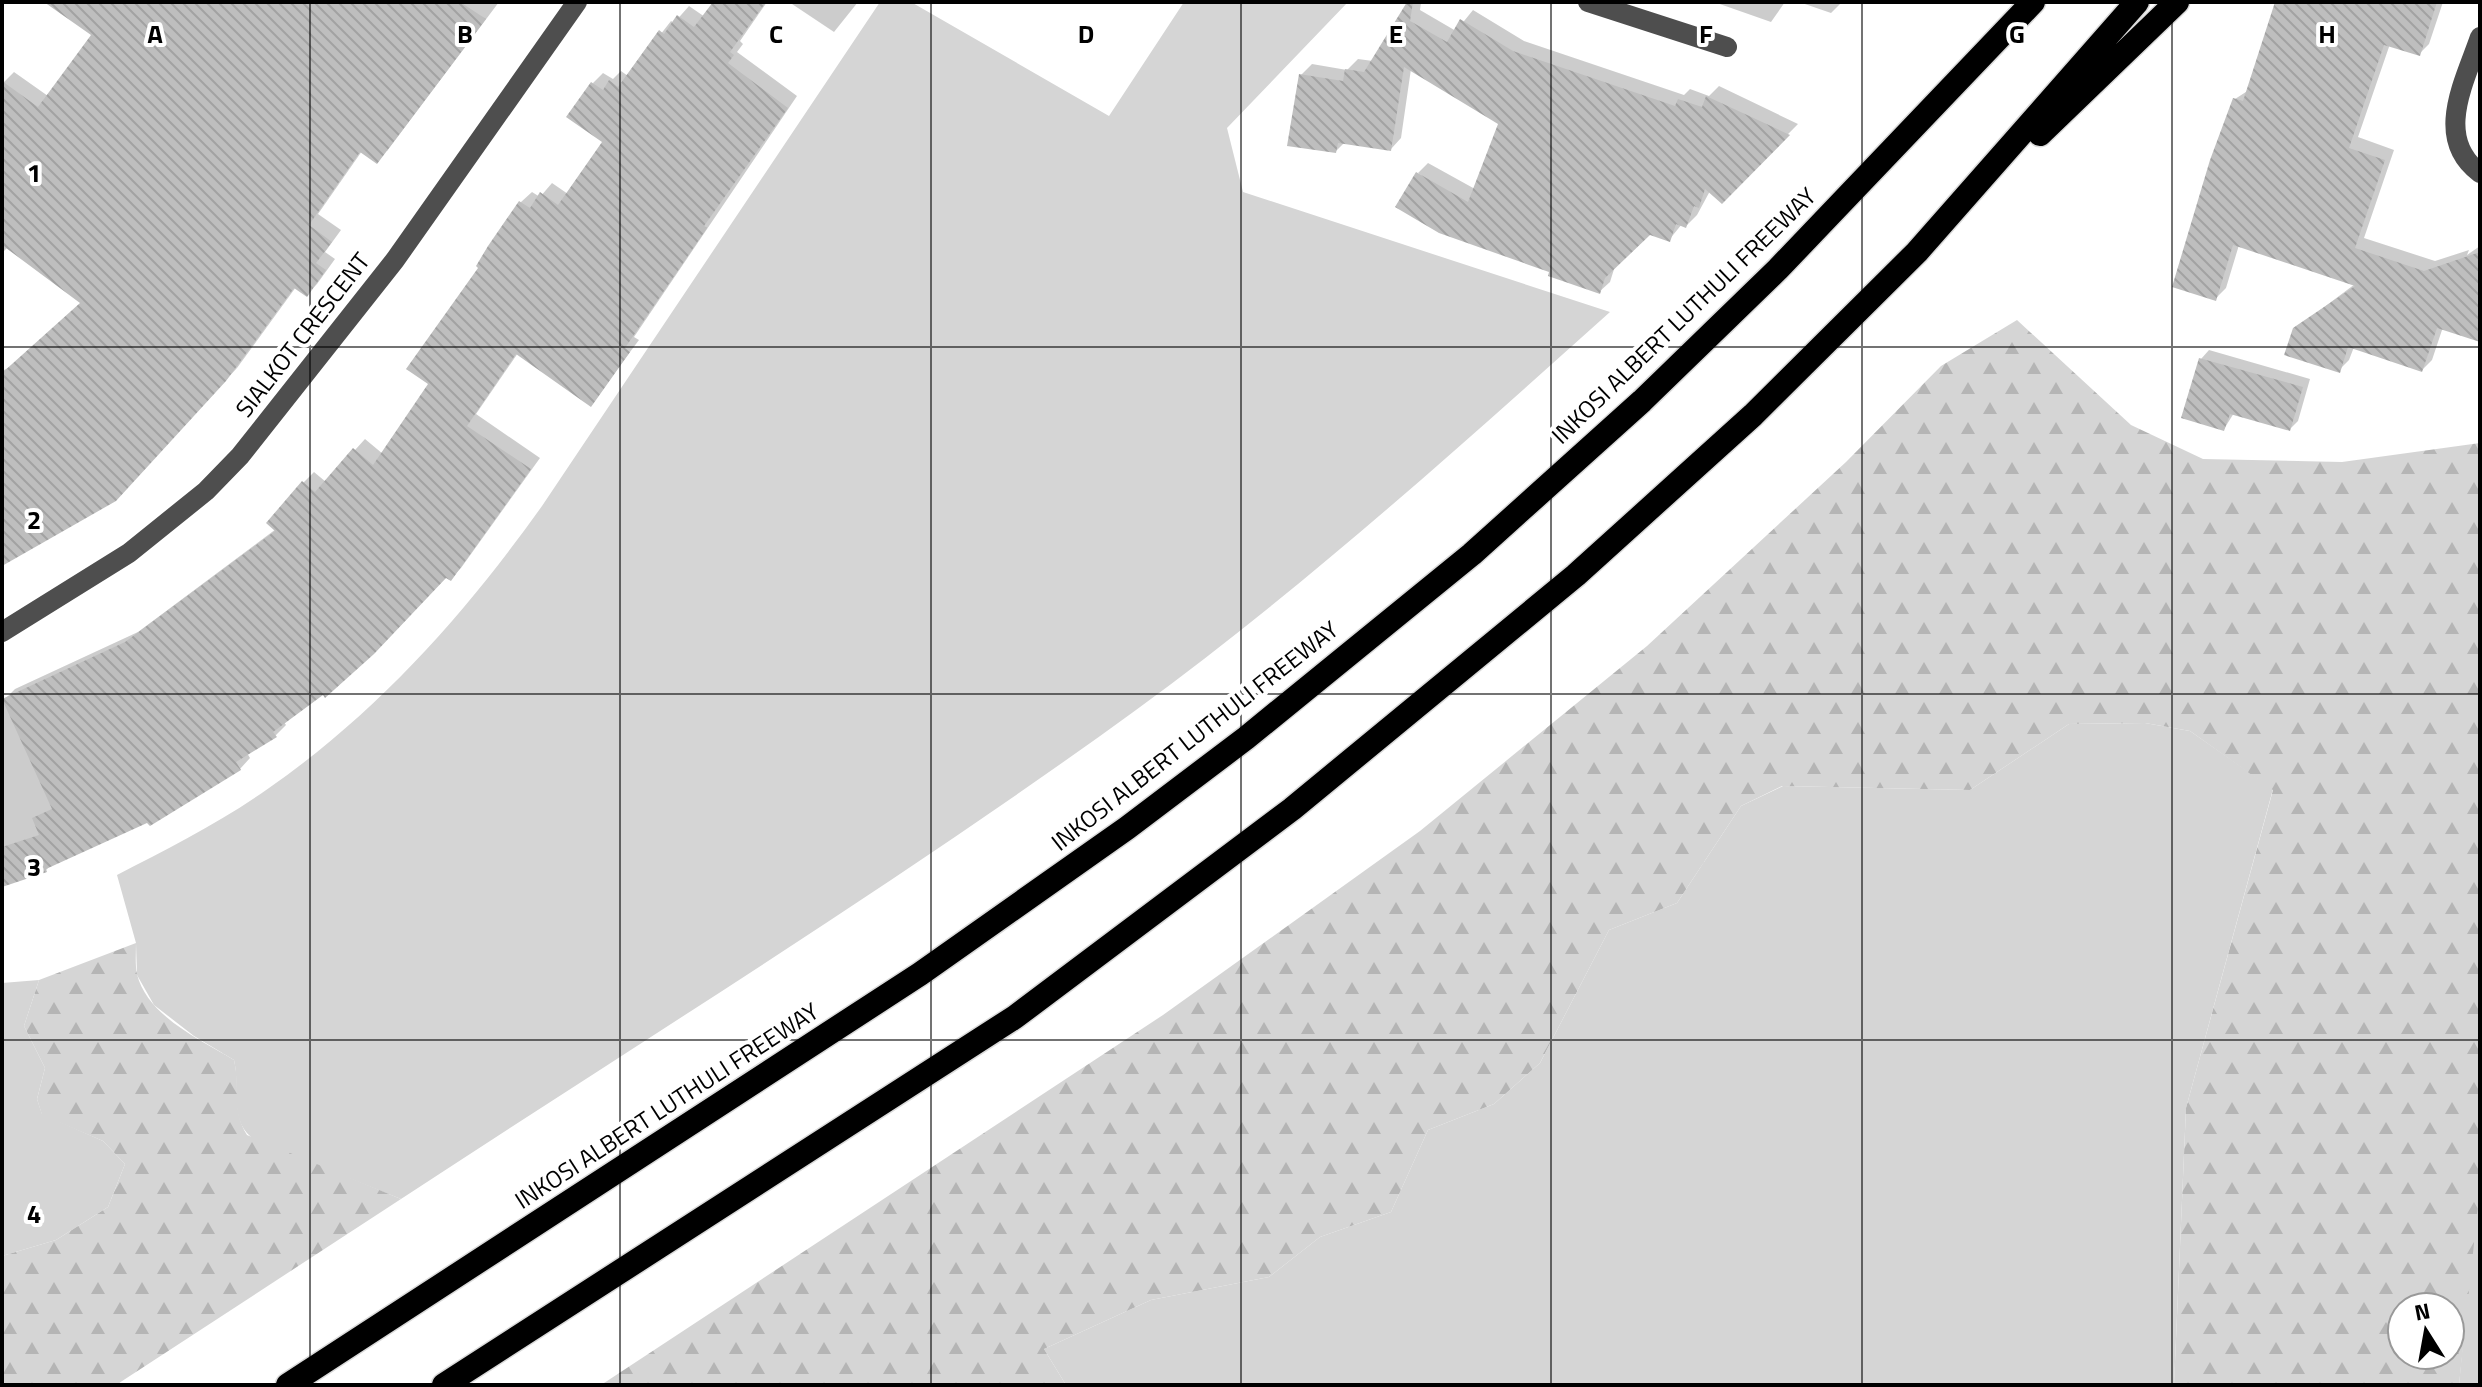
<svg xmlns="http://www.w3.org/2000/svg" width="2482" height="1387" viewBox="0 0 2482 1387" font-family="'Titillium Web',sans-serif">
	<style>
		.grass { fill: #d5d5d5 }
		.forest { fill: url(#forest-firs); fill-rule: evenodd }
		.shadow { fill: #0003 }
		.building { fill: url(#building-back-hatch) }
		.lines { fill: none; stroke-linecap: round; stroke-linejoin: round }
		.highway-casing { stroke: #dbdbdb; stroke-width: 27 }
		.minor { stroke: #4e4e4e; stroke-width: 20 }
		.highway { stroke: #000; stroke-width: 24 }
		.grid { fill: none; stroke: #000; stroke-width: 2; stroke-opacity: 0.55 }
		.labels { text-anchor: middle; stroke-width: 8; stroke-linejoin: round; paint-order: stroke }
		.street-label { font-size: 24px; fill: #000; stroke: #fff }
		.grid-label { font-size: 26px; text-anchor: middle; font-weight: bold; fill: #000; stroke: #fff; stroke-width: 8; stroke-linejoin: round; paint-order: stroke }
	</style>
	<defs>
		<pattern id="forest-firs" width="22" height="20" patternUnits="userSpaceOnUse" patternTransform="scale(2)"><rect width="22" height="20" fill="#d5d5d5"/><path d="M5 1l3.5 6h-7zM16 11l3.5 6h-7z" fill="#b5b5b5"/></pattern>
		<pattern id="building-back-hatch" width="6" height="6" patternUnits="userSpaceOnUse" patternTransform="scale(2)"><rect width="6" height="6" fill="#bebebe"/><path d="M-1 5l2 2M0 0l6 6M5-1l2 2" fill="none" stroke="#a2a2a2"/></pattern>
	</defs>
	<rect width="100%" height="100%" fill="#fff"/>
	<path class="grass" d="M 880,2 L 911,2 L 1109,116 L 1184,2 L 1348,2 L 1227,128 L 1243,192 L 1610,312 C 1456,450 1303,588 1136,710 C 898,883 646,1038 401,1199 L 256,1141 C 227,1121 241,1090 234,1060 L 194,1036 L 154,1005 L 137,975 L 136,943 L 117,875 C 169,848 221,822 269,788 C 378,712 465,614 542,506 Z
		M 2145,723 L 2190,731 L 2273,789 L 2186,1108 L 2174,1385 L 1066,1385 L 1044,1349 L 1151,1300 L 1269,1277 L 1320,1237 L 1391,1212 L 1428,1130 L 1494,1104 L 1540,1063 L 1609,930 L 1677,903 L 1741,806 L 1783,786 L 1970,790 L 2069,724 Z
		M 39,980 L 24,1026 L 45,1068 L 37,1099 L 42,1114 L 103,1141 L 125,1164 L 108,1207 L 56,1240 L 2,1256 L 2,983 Z
		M 2480,1187 L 2480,1385 L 2459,1385 L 2477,1194 Z"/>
	<path class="forest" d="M 2017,320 L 2131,425 L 2203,459 L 2342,462 L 2480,443 L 2480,1187 L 2459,1385 L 2174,1385 L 2186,1108 L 2273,790 L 2190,731 L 2145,723 L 2069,724 L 1970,790 L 1782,786 L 1741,806 L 1677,903 L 1609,930 L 1540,1063 L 1494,1104 L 1428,1130 L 1391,1212 L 1320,1237 L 1269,1277 L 1151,1300 L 1044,1349 L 1066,1385 L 601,1385 L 1163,1015 L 1420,831 L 1647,646 L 1846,462 L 1941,366 ZM 2402,1307 L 2450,1307 L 2450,1355 L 2402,1355 Z
		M 136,943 C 136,953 135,965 137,974 C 147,1016 201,1040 234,1060 C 241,1090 231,1109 247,1135 L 401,1199 L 116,1385 L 2,1385 L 2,1256 L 56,1240 L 108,1207 L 125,1164 L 103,1141 L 42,1115 L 37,1099 L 45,1068 L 24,1026 L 39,980 Z"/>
	<path class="shadow" d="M 71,2 L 499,2 L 387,151 L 362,151 L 318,214 L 341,230 L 325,252 L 335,259 L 317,284 L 306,295 L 296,287 L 237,368 L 126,488 L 2,565 L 2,371 L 39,353 L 83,302 L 8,247 L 2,253 L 2,84 L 14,72 L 48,96 L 93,34 Z
		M 715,2 L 767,2 L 740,41 L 743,44 L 737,52 L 797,96 L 634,337 L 639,340 L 591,404 L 518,353 L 476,414 L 540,458 L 461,568 L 451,578 L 446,575 L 323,693 L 284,722 L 286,725 L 275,736 L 247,753 L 250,758 L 240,769 L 148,820 L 52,864 L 46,870 L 2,865 L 4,700 L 15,689 L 138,632 L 276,529 L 269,522 L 304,482 L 314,472 L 326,482 L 365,439 L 383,454 L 431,384 L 490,247 L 521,202 L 532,192 L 540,197 L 552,183 L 568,194 L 605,142 L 593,83 L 603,73 L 613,79 L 621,71 L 628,76 L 671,21 L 674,23 L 689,6 L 705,17 Z
		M 789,2 L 858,2 L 834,32 Z
		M 1409,2 L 1421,2 L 1420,10 L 1456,31 L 1473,10 L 1524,41 L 1684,95 L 1690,89 L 1709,96 L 1719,86 L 1798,124 L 1722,201 L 1710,191 L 1697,215 L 1686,226 L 1682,224 L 1669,240 L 1650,233 L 1615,266 L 1610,282 L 1599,292 L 1552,271 L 1418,173 L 1428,163 L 1475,189 L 1501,123 L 1411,69 L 1401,138 L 1391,149 L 1345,142 L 1336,151 L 1301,75 L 1312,64 L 1347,70 L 1358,59 L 1373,61 Z
		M 1714,2 L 1785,2 L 1771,22 Z
		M 1799,2 L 1842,2 L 1831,13 Z
		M 2273,2 L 2443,2 L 2429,44 L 2419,54 L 2390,44 L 2358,137 L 2394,150 L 2364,238 L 2435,261 L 2469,250 L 2467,255 L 2480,246 L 2480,324 L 2464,264 L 2432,360 L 2422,370 L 2354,347 L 2349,360 L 2339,370 L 2295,329 L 2355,284 L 2239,245 L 2226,288 L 2215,299 L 2235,99 L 2249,90 L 2276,7 Z
		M 2209,350 L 2310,379 L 2298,421 L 2290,429 L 2234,413 L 2224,429 L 2201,359 Z"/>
	<path class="building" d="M 44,2 L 460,2 L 486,19 L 377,164 L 360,152 L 309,225 L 332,242 L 316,263 L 326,270 L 307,297 L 294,288 L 226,381 L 116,501 L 2,566 L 2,373 L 80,303 L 2,245 L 2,81 L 38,107 L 91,35 Z
		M 713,2 L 766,2 L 730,52 L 734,55 L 728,63 L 788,108 L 704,226 L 707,228 L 625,348 L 630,352 L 591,407 L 516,354 L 467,426 L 531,469 L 451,581 L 446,578 L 374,654 L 325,698 L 323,695 L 273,732 L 277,737 L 236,762 L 241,770 L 150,826 L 147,823 L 46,869 L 47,872 L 2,887 L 2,847 L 39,835 L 32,818 L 52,809 L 2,699 L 125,642 L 275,531 L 266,523 L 302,481 L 315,492 L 353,448 L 373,465 L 428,384 L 406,369 L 478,268 L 476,266 L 488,246 L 519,201 L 530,208 L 540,192 L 558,205 L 602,142 L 566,117 L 591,82 L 603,90 L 609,80 L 618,87 L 659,30 L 664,34 L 677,15 L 694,27 Z
		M 1407,2 L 1413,2 L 1410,21 L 1447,42 L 1460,19 L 1513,51 L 1675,106 L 1678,99 L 1702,107 L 1706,96 L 1790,135 L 1722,204 L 1705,189 L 1699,208 L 1694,206 L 1686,228 L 1676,224 L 1670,242 L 1650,235 L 1605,278 L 1600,294 L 1548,276 L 1549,272 L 1439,233 L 1395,207 L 1416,172 L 1468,202 L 1498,124 L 1404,67 L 1391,151 L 1338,143 L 1336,153 L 1287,146 L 1299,74 L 1343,81 L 1345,69 L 1364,72 Z
		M 2275,2 L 2437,2 L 2420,56 L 2384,45 L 2349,148 L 2385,160 L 2355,248 L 2424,271 L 2480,252 L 2480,342 L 2437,328 L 2422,372 L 2348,347 L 2340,373 L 2284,355 L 2293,328 L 2355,286 L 2233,245 L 2216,301 L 2172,287 L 2210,160 L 2233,98 L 2243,101 Z
		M 2199,358 L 2303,387 L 2290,431 L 2230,414 L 2224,431 L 2181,418 Z"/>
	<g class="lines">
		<defs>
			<path id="highway" d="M 2040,134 L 2177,2
				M 288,1385 L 920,974 L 1127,828 L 1246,738 L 1472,554 L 1642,401 L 1778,269 L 2033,2
				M 444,1385 L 1015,1017 L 1292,809 L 1576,575 L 1753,415 L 1917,252 L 2137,2"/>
		</defs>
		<use href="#highway" class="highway-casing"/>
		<path class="minor" d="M 1588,2 L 1727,47
			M 2480,37 C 2465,81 2433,138 2480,173
			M 2,632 L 129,553 L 206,491 L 240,456 L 395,260 L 577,2"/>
		<use href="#highway" class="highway"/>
	</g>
	<path class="grid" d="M 310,2 L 310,1385M 620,2 L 620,1385M 931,2 L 931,1385M 1241,2 L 1241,1385M 1551,2 L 1551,1385M 1862,2 L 1862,1385M 2172,2 L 2172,1385M 2,347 L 2480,347M 2,694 L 2480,694M 2,1040 L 2480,1040"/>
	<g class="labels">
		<g class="street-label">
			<text transform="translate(1684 316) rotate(-44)" y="8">INKOSI ALBERT LUTHULI FREEWAY</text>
			<text transform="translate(303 335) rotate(-52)" y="8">SIALKOT CRESCENT</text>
			<text transform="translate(1195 736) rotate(-38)" y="8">INKOSI ALBERT LUTHULI FREEWAY</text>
			<text transform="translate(667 1106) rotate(-33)" y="8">INKOSI ALBERT LUTHULI FREEWAY</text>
		</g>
	</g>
	<g class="grid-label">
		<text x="155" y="43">A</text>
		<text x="465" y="43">B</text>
		<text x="776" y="43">C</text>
		<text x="1086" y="43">D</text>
		<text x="1396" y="43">E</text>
		<text x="1706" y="43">F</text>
		<text x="2017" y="43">G</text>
		<text x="2327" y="43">H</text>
		<text x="34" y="182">1</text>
		<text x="34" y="529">2</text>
		<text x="34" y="876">3</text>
		<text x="34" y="1223">4</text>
	</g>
	<rect width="2482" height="1387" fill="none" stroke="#000000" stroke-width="8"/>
	<g transform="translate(2426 1331) rotate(349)"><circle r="38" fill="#ffffff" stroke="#999999" stroke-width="2"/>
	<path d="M0-6L14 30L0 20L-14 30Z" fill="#000000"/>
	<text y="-12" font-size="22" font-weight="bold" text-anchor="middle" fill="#000000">N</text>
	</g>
</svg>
